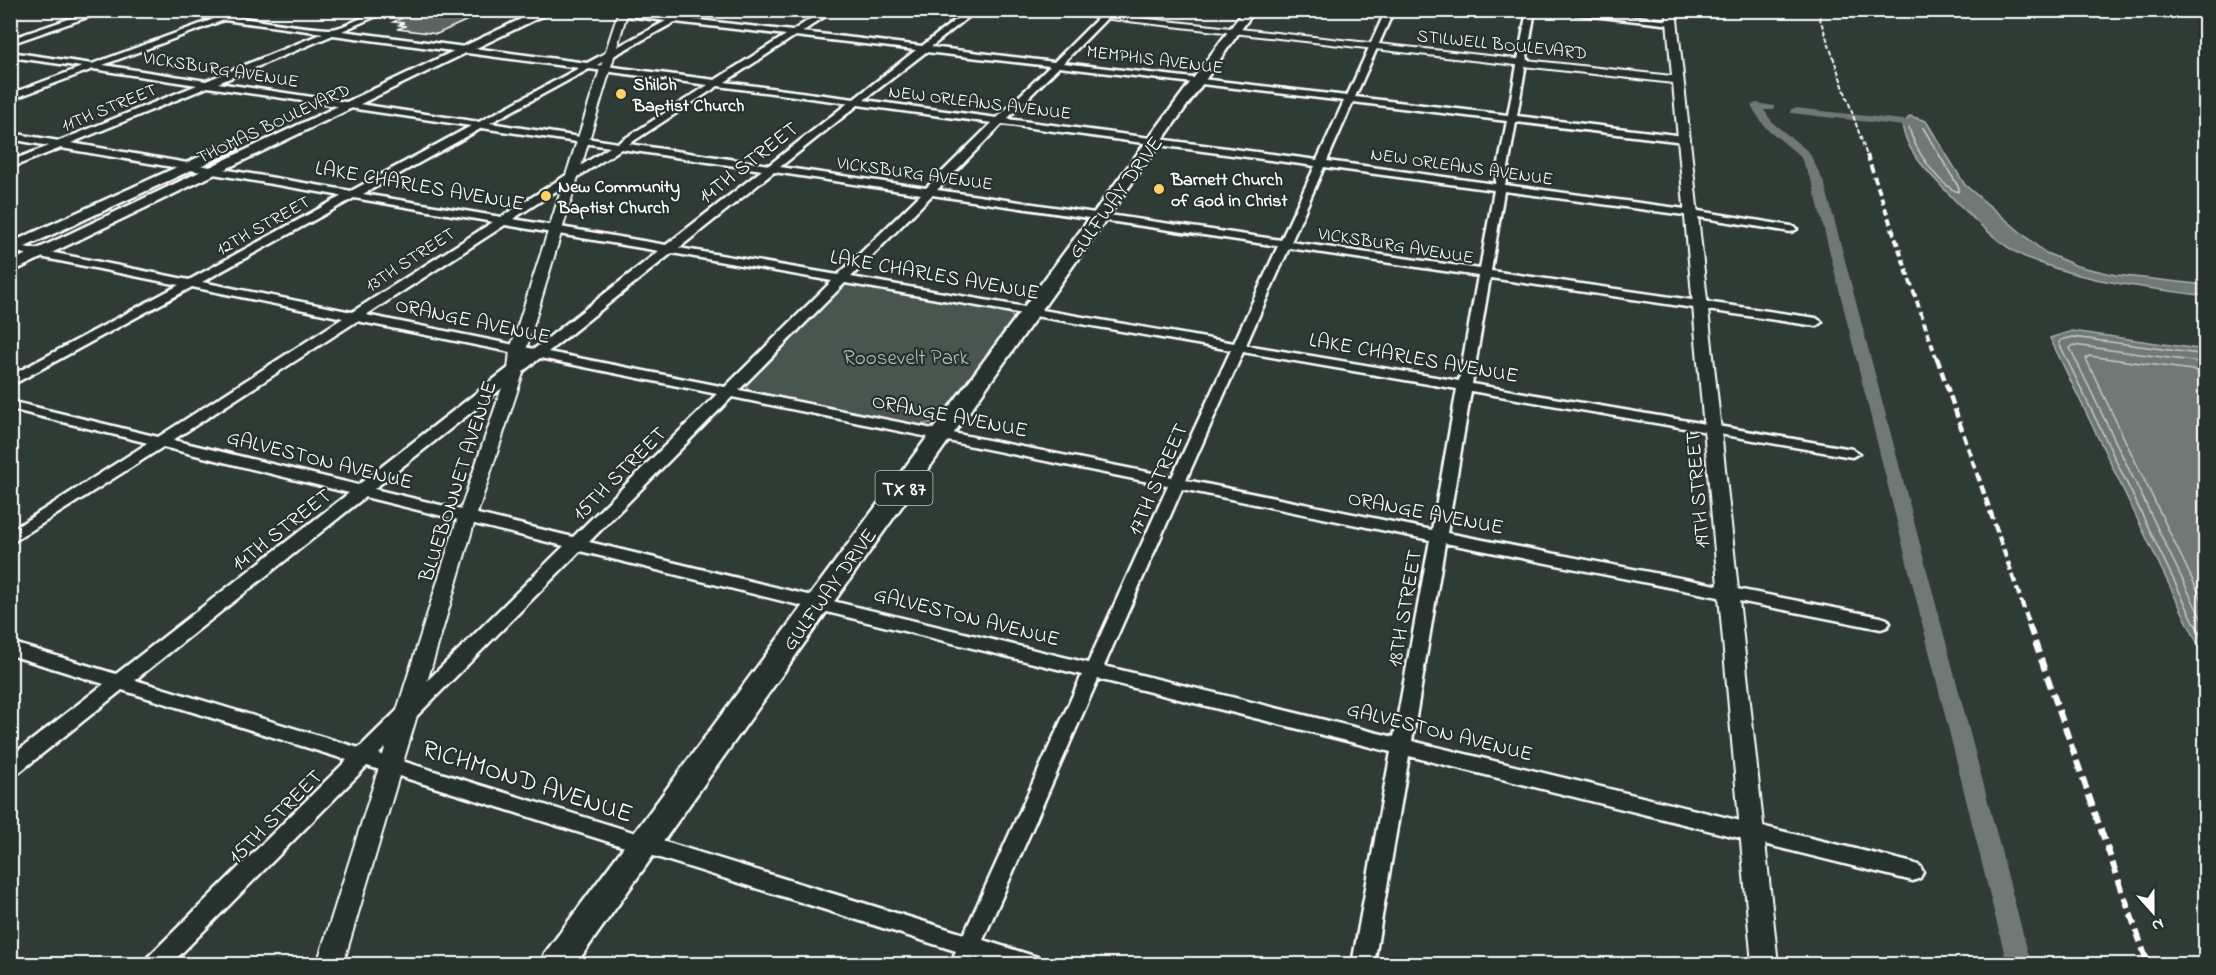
<svg xmlns="http://www.w3.org/2000/svg" width="2216" height="975" viewBox="0 0 2216 975" font-family="'Indie Flower',sans-serif">
	<style>
		.green { fill: #4a544f; stroke: #a4aaa7; stroke-width: 1.5 }
		.water { fill: #707975; stroke: #a9afac; stroke-width: 1.5 }
		.lines { fill: none; stroke-linecap: round; stroke-linejoin: round }
		.shore-far1 { stroke: #c6c9c8; stroke-width: 1.5 }
		.shore { stroke: #c6c9c8; stroke-width: 2 }
		.canal { fill: #707975; fill-rule: evenodd }
		.building { fill: #5b6661; stroke: #fff; stroke-width: 1.5 }
		.minor-casing { stroke: #fff; stroke-width: 5 }
		.tertiary-casing { stroke: #fff; stroke-width: 4 }
		.secondary-casing { stroke: #fff; stroke-width: 5 }
		.primary-casing { stroke: #fff; stroke-width: 5 }
		.minor { fill: #26332d; fill-rule: evenodd }
		.tertiary { fill: #26332d; fill-rule: evenodd }
		.secondary { fill: #26332d; fill-rule: evenodd }
		.primary { fill: #26332d; fill-rule: evenodd }
		.rail-far3 { stroke: #fff; stroke-width: 2; stroke-dasharray: 5 2; stroke-linecap: butt }
		.rail-far2 { stroke: #fff; stroke-width: 4; stroke-dasharray: 7 4; stroke-linecap: butt }
		.rail-far1 { stroke: #fff; stroke-width: 4.5; stroke-dasharray: 9 4.5; stroke-linecap: butt }
		.rail { stroke: #fff; stroke-width: 6; stroke-dasharray: 12 6; stroke-linecap: butt }
		.poi-dot { fill: #ffd166; stroke: #26332d; stroke-width: 2 }
		.labels { text-anchor: middle; stroke-width: 4.5; stroke-linejoin: round; paint-order: stroke }
		.far-street-label { font-size: 18px; fill: #fff; stroke: #26332d }
		.far-poi-label { font-size: 18px; font-weight: bold; fill: #fff; stroke: #26332d; text-anchor: start }
		.shield { fill: #26332d; stroke: #bec2c0; stroke-width: 1.5 }
		.shield-label { font-size: 20px; font-weight: bold; fill: #fff }
		.street-label { font-size: 21px; fill: #fff; stroke: #26332d }
		.park-label { font-size: 21px; fill: #b7bbb9; stroke: #26332d }
		.near-street-label { font-size: 26px; fill: #fff; stroke: #26332d }
	</style>
	<rect width="100%" height="100%" fill="#2f3b35"/>
	<filter id="ink" filterUnits="userSpaceOnUse"><feTurbulence type="fractalNoise" baseFrequency=".0167" numOctaves="2"/><feDisplacementMap in="SourceGraphic" scale="12" xChannelSelector="R" yChannelSelector="G"/><feConvolveMatrix kernelMatrix="1 2 1 2 8 2 1 2 1" color-interpolation-filters="sRGB"/></filter>
	<g filter="url(#ink)">
		<path class="green" d="M 849,284 L 1005,311 L 1012,315 L 1013,320 L 941,417 L 931,423 L 919,425 L 748,390 L 746,385 L 749,381 L 843,286 Z"/>
		<path class="water" d="M 1910,116 L 1926,121 L 1965,185 L 2044,252 L 2077,266 L 2116,275 L 2205,285 L 2205,296 C 2145,287 2080,282 2023,256 C 1998,245 1963,209 1944,189 C 1926,170 1907,152 1902,125 Z
			M 2072,331 L 2205,350 L 2205,659 L 2050,338 Z"/>
		<g class="lines">
			<path class="shore-far1" d="M 1914,122 L 1922,126 L 1959,188 L 1958,192 C 1938,185 1913,147 1909,127 Z
				M 2206,372 L 2089,356 L 2086,359 L 2206,608
				M 2196,626 L 2059,343 L 2061,340 L 2073,337 L 2206,355
				M 2205,626 L 2070,348 L 2074,345 L 2206,363"/>
			<path class="shore" d="M 2196,625 L 2206,646
				M 2204,625 L 2206,628"/>
			<path class="canal" d="M 1756,103 L 1774,106 L 1774,110 L 1764,110 L 1773,123 L 1809,152 L 1825,185 L 2031,964 L 2007,964 L 1813,185 L 1800,156 L 1765,127 L 1751,106 Z
				M 1795,108 L 1921,122 L 1926,125 L 1921,128 L 1791,113 L 1791,109 Z"/>
		</g>
		<path class="building" d="M 420,10 L 490,10 L 437,34 L 397,29 L 406,26 L 399,25 L 404,23 L 393,22 Z"/>
		<g class="lines">
			<defs>
				<path id="minor" d="M 95,10 L 108,10 L 10,44 L 10,39 Z
					M 162,10 C 218,10 273,26 328,29 C 346,30 368,10 390,10 L 342,31 L 587,63 L 666,21 L 619,15 L 619,11 L 622,11 L 792,31 L 824,10 L 834,10 L 802,32 L 922,46 L 968,10 L 977,10 L 931,47 L 1054,62 L 1106,10 L 1115,10 L 1063,63 L 1347,96 L 1386,10 L 1394,10 L 1355,97 L 1508,115 L 1527,10 L 1535,10 L 1517,116 L 1684,136 L 1689,139 L 1684,142 L 1516,122 L 1505,185 L 1692,210 L 1791,226 L 1797,229 L 1791,232 L 1692,216 L 1504,191 L 1491,271 L 1816,318 L 1822,322 L 1816,326 L 1490,278 L 1472,384 L 1852,449 L 1859,453 L 1852,457 L 1471,391 L 1447,533 L 1881,617 L 1887,619 L 1890,623 L 1887,627 L 1881,629 L 1445,543 L 1412,741 L 1913,863 L 1920,866 L 1923,872 L 1920,878 L 1913,881 L 1409,756 L 1374,964 L 1352,964 L 1391,752 L 1098,679 L 983,940 L 1037,957 L 1040,964 L 998,964 L 975,957 L 972,964 L 950,964 L 956,951 L 367,766 L 171,964 L 145,964 L 148,957 L 347,760 L 122,690 L 17,774 L 10,776 L 10,757 L 104,684 L 10,655 L 10,642 L 116,674 L 349,493 L 163,447 L 10,544 L 10,531 L 148,443 L 10,409 L 10,401 L 158,437 L 343,318 L 192,287 L 10,386 L 10,376 L 179,285 L 10,251 L 10,244 L 189,280 L 342,196 L 61,148 L 10,168 L 10,161 L 49,146 L 10,139 L 10,133 L 59,141 L 197,85 L 93,69 L 10,100 L 10,94 L 82,67 L 10,57 L 10,52 L 92,64 L 214,19 ZM 224,20 L 323,33 L 206,81 L 103,65 ZM 675,22 L 786,35 L 715,80 L 597,65 ZM 333,35 L 579,68 L 479,122 L 218,83 ZM 795,36 L 916,50 L 854,99 L 725,82 ZM 926,52 L 1050,66 L 997,118 L 864,100 ZM 1059,67 L 1344,101 L 1317,160 L 1007,119 ZM 589,69 L 708,85 L 618,143 L 490,123 ZM 718,86 L 848,103 L 769,165 L 629,144 ZM 208,87 L 471,126 L 351,191 L 71,143 ZM 1353,102 L 1507,121 L 1495,184 L 1327,161 ZM 858,105 L 992,123 L 926,188 L 780,167 ZM 1002,124 L 1315,166 L 1281,240 L 937,190 ZM 482,128 L 610,147 L 501,217 L 363,194 ZM 621,149 L 762,170 L 666,245 L 513,219 ZM 1324,167 L 1494,190 L 1480,269 L 1291,242 ZM 774,172 L 921,194 L 838,275 L 679,248 ZM 932,195 L 1278,246 L 1234,343 L 851,277 ZM 354,198 L 493,222 L 352,312 L 202,282 ZM 505,225 L 659,251 L 534,349 L 366,315 ZM 1289,248 L 1478,276 L 1459,381 L 1246,345 ZM 672,253 L 832,281 L 725,387 L 548,352 ZM 845,283 L 1231,350 L 1172,477 L 739,390 ZM 357,321 L 525,355 L 358,485 L 173,440 ZM 1243,352 L 1457,389 L 1432,530 L 1186,480 ZM 540,358 L 717,394 L 573,537 L 374,489 ZM 732,397 L 1168,486 L 1088,663 L 589,542 ZM 1182,489 L 1430,540 L 1394,737 L 1104,666 ZM 365,497 L 564,546 L 359,748 L 135,680 ZM 580,551 L 1082,675 L 964,934 L 379,754 Z
					M 1539,10 L 1571,10 L 1672,21 L 1676,23 L 1672,25 Z"/>
				<path id="tertiary" d="M 619,10 L 628,10 L 526,350 L 524,370 L 476,517 L 343,964 L 317,964 L 458,517 L 508,370 L 510,350 Z
					M 1032,10 L 1066,10 L 1672,76 L 1666,10 L 1676,10 L 1778,964 L 1752,964 L 1673,83 Z"/>
				<path id="secondary" d="M 540,10 L 555,10 L 10,273 L 10,262 Z
					M 232,142 L 239,146 L 237,149 L 10,254 L 10,243 Z"/>
				<path id="primary" d="M 1244,10 L 1255,10 L 576,964 L 541,964 L 545,953 Z"/>
			</defs>
			<use href="#minor" class="minor-casing"/>
			<use href="#tertiary" class="tertiary-casing"/>
			<use href="#secondary" class="secondary-casing"/>
			<use href="#primary" class="primary-casing"/>
			<use href="#minor" class="minor"/>
			<use href="#tertiary" class="tertiary"/>
			<use href="#secondary" class="secondary"/>
			<use href="#primary" class="primary"/>
			<path class="rail-far3" d="M 1817,10 L 1867,156"/>
			<path class="rail-far2" d="M 1867,155 L 1937,360"/>
			<path class="rail-far1" d="M 1937,358 L 2030,626"/>
			<path class="rail" d="M 2029,625 L 2148,964"/>
		</g>
	</g>
	<g class="poi-dot">
		<circle cx="621" cy="94" r="6"/>
		<circle cx="1159" cy="189" r="6"/>
		<circle cx="546" cy="196" r="6"/>
	</g>
	<g class="labels">
		<g class="far-street-label">
			<text transform="translate(1502 44) rotate(6)" y="6">STILWELL BOULEVARD</text>
			<text transform="translate(1155 59) rotate(7)" y="6">MEMPHIS AVENUE</text>
			<text transform="translate(221 69) rotate(9)" y="6">VICKSBURG AVENUE</text>
			<text transform="translate(980 102) rotate(7)" y="6">NEW ORLEANS AVENUE</text>
			<text transform="translate(109 107) rotate(-22)" y="6">11TH STREET</text>
			<text transform="translate(273 123) rotate(-25)" y="6">THOMAS BOULEVARD</text>
			<text transform="translate(1462 166) rotate(8)" y="6">NEW ORLEANS AVENUE</text>
			<text transform="translate(915 173) rotate(8)" y="6">VICKSBURG AVENUE</text>
			<text transform="translate(263 225) rotate(-29)" y="6">12TH STREET</text>
			<text transform="translate(1396 245) rotate(9)" y="6">VICKSBURG AVENUE</text>
			<text transform="translate(410 259) rotate(-33)" y="6">13TH STREET</text>
		</g>
		<g class="far-poi-label">
			<text x="633" y="90">Shiloh<tspan x="633" dy="21">Baptist Church</tspan></text>
			<text x="1171" y="185">Barnett Church<tspan x="1171" dy="21">of God in Christ</tspan></text>
			<text x="558" y="192">New Community<tspan x="558" dy="21">Baptist Church</tspan></text>
		</g>
		<rect class="shield" x="875.5" y="471" width="57" height="34" rx="4.5"/>
		<g class="shield-label">
			<text x="904" y="495">TX 87</text>
		</g>
		<g class="street-label">
			<text transform="translate(748 162) rotate(-38)" y="7">14TH STREET</text>
			<text transform="translate(420 185) rotate(10)" y="7">LAKE CHARLES AVENUE</text>
			<text transform="translate(1115 197) rotate(-54)" y="7">GULFWAY DRIVE</text>
			<text transform="translate(935 274) rotate(10)" y="7">LAKE CHARLES AVENUE</text>
			<text transform="translate(473 320) rotate(12)" y="7">ORANGE AVENUE</text>
			<text transform="translate(1414 357) rotate(10)" y="7">LAKE CHARLES AVENUE</text>
			<text transform="translate(950 415) rotate(11)" y="7">ORANGE AVENUE</text>
			<text transform="translate(320 459) rotate(14)" y="7">GALVESTON AVENUE</text>
			<text transform="translate(619 473) rotate(-45)" y="7">15TH STREET</text>
			<text transform="translate(1157 479) rotate(-66)" y="7">17TH STREET</text>
			<text transform="translate(457 481) rotate(-72)" y="7">BLUEBONNET AVENUE</text>
			<text transform="translate(1697 490) rotate(-95)" y="7">19TH STREET</text>
			<text transform="translate(1426 512) rotate(11)" y="7">ORANGE AVENUE</text>
			<text transform="translate(281 529) rotate(-38)" y="7">14TH STREET</text>
			<text transform="translate(829 589) rotate(-54)" y="7">GULFWAY DRIVE</text>
			<text transform="translate(1404 608) rotate(-80)" y="7">18TH STREET</text>
			<text transform="translate(967 616) rotate(14)" y="7">GALVESTON AVENUE</text>
			<text transform="translate(1440 731) rotate(14)" y="7">GALVESTON AVENUE</text>
			<text transform="translate(275 816) rotate(-45)" y="7">15TH STREET</text>
		</g>
		<g class="park-label">
			<text x="906" y="364">Roosevelt Park</text>
		</g>
		<g class="near-street-label">
			<text transform="translate(528 780) rotate(18)" y="9">RICHMOND AVENUE</text>
		</g>
	</g>
	<rect width="2216" height="975" fill="none" stroke="#26332d" stroke-width="36"/>
	<rect x="18" y="18" width="2180" height="939" fill="none" stroke="#fff" stroke-width="2" filter="url(#ink)"/>
	<g transform="translate(2153 912) rotate(159)" stroke="#26332d" stroke-width="4.5" paint-order="stroke">
	<path d="M0-4.5L10 22L0 15L-10 22Z" fill="#ffffff"/>
	<text y="-9" font-size="16" font-weight="bold" text-anchor="middle" fill="#ffffff">N</text>
	</g>
</svg>
